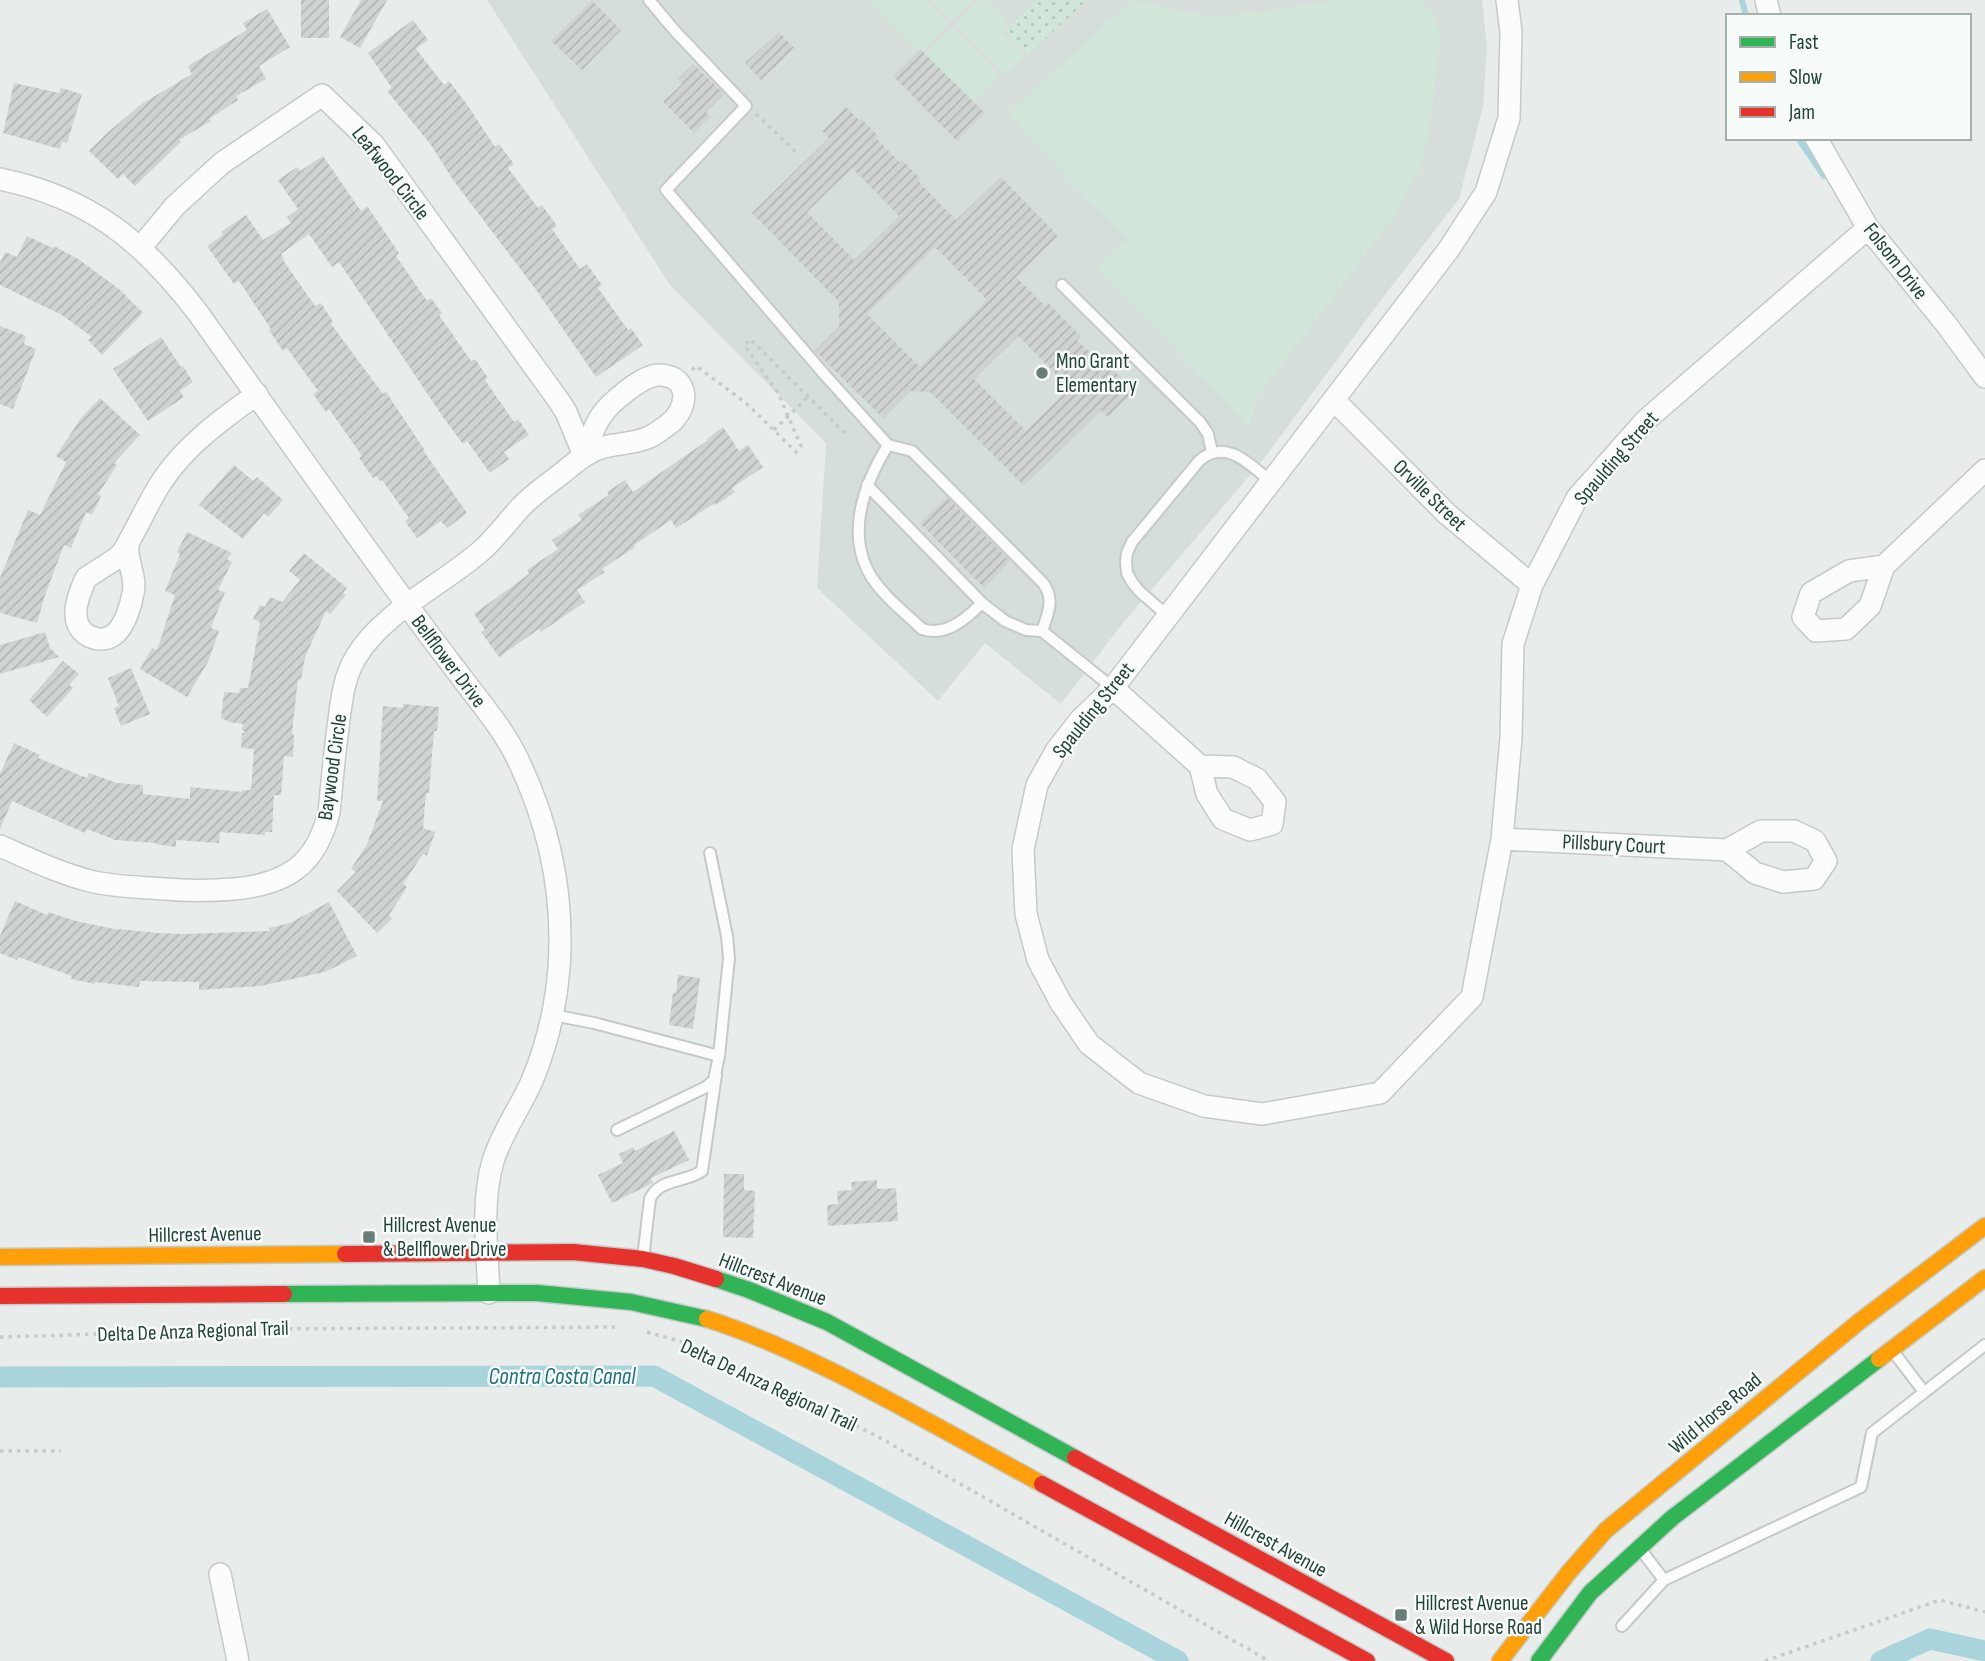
<svg xmlns="http://www.w3.org/2000/svg" width="1985" height="1661" viewBox="0 0 1985 1661" font-family="'Sofia Sans Condensed',sans-serif">
	<style>
		.built { fill: #d6dedb }
		.park { fill: url(#park-dots) }
		.pitch { fill: #d1e6d8 }
		.lines { fill: none; stroke-linecap: round; stroke-linejoin: round }
		.stream { stroke: #a9d4db; stroke-width: 6 }
		.canal { stroke: #a9d4db; stroke-width: 21 }
		.building { fill: url(#building-hatch); fill-rule: evenodd }
		.lane-casing { stroke: #c5cac8; stroke-width: 14 }
		.street-casing { stroke: #c5cac8; stroke-width: 24 }
		.fast-casing { stroke: #c3cbc8; stroke-width: 19 }
		.slow-casing { stroke: #c3cbc8; stroke-width: 19 }
		.jam-casing { stroke: #c3cbc8; stroke-width: 19 }
		.path { stroke: #c3ccca; stroke-width: 3.5; stroke-dasharray: 3.5 5; stroke-linecap: butt }
		.lane { stroke: #fcfcfc; stroke-width: 10 }
		.street { stroke: #fcfcfc; stroke-width: 21 }
		.fast { stroke: #30b455; stroke-width: 16 }
		.slow { stroke: #ff9f0a; stroke-width: 16 }
		.jam { stroke: #e5322d; stroke-width: 16 }
		.poi-dot { fill: #697e78; stroke: #f7fbf9; stroke-width: 2.5 }
		.labels { text-anchor: middle; stroke-width: 5; stroke-linejoin: round; paint-order: stroke }
		.street-label { font-size: 21px; fill: #24423a; stroke: #f7fbf9 }
		.poi-label { font-size: 21px; fill: #24423a; stroke: #f7fbf9; text-anchor: start }
		.water-label { font-size: 23px; font-style: italic; fill: #1c6f80; stroke: #f7fbf9 }
	</style>
	<defs>
		<pattern id="park-dots" width="8" height="8" patternUnits="userSpaceOnUse" patternTransform="scale(1.75)"><rect width="8" height="8" fill="#d1e6d8"/><path d="M2 2h.1M6 6h.1" fill="none" stroke="#b3c6ba" stroke-width="1.8" stroke-linecap="round"/></pattern>
		<pattern id="building-hatch" width="6" height="6" patternUnits="userSpaceOnUse" patternTransform="scale(1.75)"><rect width="6" height="6" fill="#cfd4d2"/><path d="M-1 1l2-2M0 6l6-6M5 7l2-2" fill="none" stroke="#b2b7b5"/></pattern>
	</defs>
	<rect width="100%" height="100%" fill="#e8edeb"/>
	<path class="built" d="M 487,0 L 1482,0 L 1487,47 L 1483,107 L 1459,199 L 1378,304 L 1263,460 L 1123,623 L 1061,704 L 985,643 L 938,701 L 817,588 L 826,443 L 670,285 Z"/>
	<path class="park" d="M 1037,0 L 1087,0 L 1028,55 L 1006,31 Z"/>
	<path class="pitch" d="M 875,0 L 923,0 L 948,25 L 920,53 L 871,4 Z
		M 931,0 L 973,0 L 952,21 Z
		M 980,0 L 986,0 L 1008,22 L 1000,31 L 1024,55 L 1005,74 L 955,24 Z
		M 1132,0 L 1214,18 L 1341,0 L 1419,0 L 1432,11 L 1441,35 L 1430,124 L 1420,167 L 1397,212 L 1256,398 L 1249,427 L 1180,353 L 1097,268 L 1127,239 L 1027,135 L 1009,113 Z
		M 951,28 L 1000,77 L 972,105 L 923,56 Z"/>
	<g class="lines">
		<path class="stream" d="M 1742,0 L 1746,16
			M 1798,138 L 1824,176"/>
		<path class="canal" d="M 0,1377 L 654,1376 L 1178,1661
			M 1881,1661 L 1930,1639 L 1985,1651"/>
	</g>
	<path class="building" d="M 301,0 L 329,0 L 329,38 L 301,38 Z
		M 361,0 L 387,0 L 360,48 L 340,37 Z
		M 592,0 L 621,30 L 582,70 L 551,41 Z
		M 267,9 L 290,47 L 259,66 L 266,79 L 236,96 L 238,100 L 209,119 L 211,121 L 179,140 L 181,142 L 135,186 L 123,174 L 118,179 L 89,151 L 106,134 L 140,105 L 192,74 L 188,66 L 247,30 L 243,23 Z
		M 413,20 L 428,40 L 416,49 L 444,85 L 449,81 L 466,103 L 495,147 L 499,144 L 514,164 L 508,168 L 538,208 L 542,205 L 557,226 L 552,229 L 580,269 L 587,264 L 602,285 L 598,288 L 628,330 L 631,328 L 643,345 L 596,377 L 534,287 L 453,180 L 431,145 L 387,91 L 392,88 L 368,53 Z
		M 779,32 L 794,48 L 761,80 L 745,63 Z
		M 920,49 L 985,113 L 957,141 L 893,76 Z
		M 693,64 L 724,94 L 706,112 L 710,117 L 694,133 L 663,102 L 682,84 L 678,79 Z
		M 14,83 L 59,93 L 61,88 L 82,94 L 67,143 L 62,142 L 60,149 L 3,133 Z
		M 846,107 L 859,120 L 861,118 L 878,136 L 876,138 L 900,163 L 902,160 L 921,179 L 918,181 L 956,220 L 1001,177 L 1058,236 L 1016,277 L 1045,306 L 1048,303 L 1081,336 L 1077,340 L 1099,361 L 1102,358 L 1122,379 L 1118,383 L 1130,395 L 1108,417 L 1101,410 L 1024,486 L 930,392 L 910,391 L 883,418 L 815,351 L 839,327 L 839,302 L 752,213 L 829,138 L 822,131 ZM 852,168 L 899,216 L 854,260 L 807,212 ZM 935,247 L 987,300 L 920,367 L 867,314 ZM 1018,336 L 1070,388 L 1026,431 L 974,379 Z
		M 323,156 L 361,211 L 367,206 L 399,253 L 396,256 L 427,301 L 431,298 L 442,313 L 439,315 L 471,361 L 475,359 L 488,378 L 485,380 L 514,422 L 518,419 L 529,435 L 504,452 L 509,459 L 490,473 L 467,441 L 463,444 L 443,417 L 339,262 L 332,267 L 309,234 L 281,254 L 284,259 L 283,260 L 315,306 L 321,303 L 333,322 L 331,324 L 383,394 L 386,392 L 424,449 L 423,450 L 467,513 L 447,528 L 441,521 L 417,538 L 405,521 L 409,518 L 382,480 L 380,481 L 376,476 L 373,478 L 359,458 L 362,456 L 329,409 L 326,412 L 313,394 L 318,391 L 287,348 L 283,351 L 269,330 L 271,329 L 239,281 L 234,284 L 207,246 L 223,235 L 221,232 L 246,215 L 263,240 L 291,223 L 287,217 L 298,209 L 278,180 L 297,167 L 300,171 Z
		M 27,236 L 53,248 L 54,246 L 78,259 L 119,289 L 143,313 L 102,355 L 88,340 L 92,337 L 62,315 L 0,285 L 0,263 L 5,252 L 17,257 Z
		M 0,326 L 26,336 L 24,344 L 36,349 L 13,409 L 0,404 Z
		M 161,337 L 181,367 L 183,366 L 193,382 L 180,391 L 184,397 L 148,421 L 113,369 Z
		M 100,398 L 140,435 L 114,463 L 117,465 L 98,494 L 101,496 L 92,515 L 86,512 L 71,548 L 64,545 L 45,595 L 37,623 L 0,613 L 0,578 L 28,510 L 40,515 L 66,462 L 56,456 L 81,418 Z
		M 723,427 L 739,451 L 748,445 L 763,467 L 732,488 L 735,492 L 716,505 L 715,503 L 676,528 L 671,520 L 634,545 L 635,547 L 602,569 L 605,572 L 577,590 L 585,602 L 541,632 L 539,629 L 499,657 L 481,632 L 485,630 L 474,614 L 529,574 L 527,570 L 558,549 L 552,540 L 582,520 L 578,515 L 609,495 L 607,492 L 625,480 L 633,492 L 708,440 L 707,439 Z
		M 234,465 L 253,481 L 257,477 L 283,500 L 268,517 L 264,513 L 243,539 L 199,505 Z
		M 947,497 L 1010,561 L 984,588 L 920,523 Z
		M 187,532 L 232,553 L 227,559 L 232,562 L 218,590 L 225,592 L 211,628 L 219,631 L 208,662 L 187,697 L 140,669 L 152,648 L 157,650 L 175,595 L 165,591 L 180,554 L 177,552 Z
		M 304,553 L 347,588 L 343,593 L 346,595 L 330,614 L 326,611 L 305,657 L 301,680 L 298,679 L 292,734 L 294,735 L 293,757 L 284,756 L 281,795 L 274,795 L 272,832 L 265,832 L 265,835 L 220,832 L 219,843 L 176,840 L 176,847 L 155,844 L 156,843 L 115,840 L 87,829 L 85,833 L 12,801 L 0,829 L 0,774 L 14,743 L 40,755 L 38,758 L 87,778 L 89,773 L 117,783 L 143,785 L 143,794 L 190,799 L 190,787 L 242,792 L 242,790 L 251,790 L 254,749 L 241,748 L 242,733 L 246,733 L 242,730 L 243,724 L 229,722 L 221,718 L 224,692 L 239,693 L 240,688 L 248,688 L 260,622 L 253,619 L 260,605 L 265,607 L 270,597 L 282,602 L 300,580 L 289,571 Z
		M 45,632 L 50,648 L 59,657 L 0,674 L 0,645 Z
		M 63,661 L 79,674 L 69,685 L 73,688 L 47,717 L 29,700 Z
		M 131,668 L 150,714 L 121,726 L 114,708 L 119,706 L 108,678 Z
		M 403,704 L 439,707 L 437,731 L 434,731 L 429,793 L 426,793 L 423,828 L 435,832 L 427,856 L 423,854 L 403,884 L 407,887 L 389,915 L 392,919 L 377,933 L 337,891 L 356,872 L 351,869 L 367,844 L 383,801 L 377,801 L 383,706 L 403,708 Z
		M 15,901 L 47,915 L 48,912 L 76,921 L 119,930 L 119,929 L 157,933 L 184,934 L 270,931 L 269,928 L 290,923 L 329,902 L 357,956 L 325,972 L 260,986 L 199,990 L 199,982 L 140,981 L 139,987 L 95,982 L 95,984 L 71,979 L 72,976 L 18,957 L 17,960 L 0,953 L 0,936 Z
		M 678,975 L 700,978 L 693,1029 L 669,1025 L 673,993 L 676,993 Z
		M 674,1131 L 689,1160 L 651,1178 L 653,1183 L 612,1203 L 598,1175 L 623,1163 L 619,1154 L 633,1147 L 635,1151 Z
		M 724,1174 L 744,1174 L 744,1190 L 755,1191 L 753,1238 L 723,1237 Z
		M 877,1180 L 877,1189 L 896,1188 L 898,1221 L 828,1226 L 827,1205 L 838,1204 L 837,1191 L 852,1190 L 851,1182 Z"/>
	<g class="lines">
		<defs>
			<path id="lane" d="M 649,0 L 675,31 L 746,106 L 666,190 L 824,374 L 888,445
				M 1062,285 L 1200,422 L 1208,434 L 1212,452
				M 867,485 L 982,603 L 1005,621 L 1026,630 L 1042,631 L 1113,688
				M 982,603 C 966,619 946,637 922,629 C 903,611 878,592 867,569 C 847,527 866,481 888,445 L 912,451 L 1043,583 C 1055,599 1048,614 1042,631
				M 1168,616 L 1139,591 L 1132,582 L 1127,573 L 1126,562 L 1127,553 L 1132,542 L 1199,461 C 1225,437 1251,465 1271,482
				M 553,1015 L 594,1023 L 719,1056 L 729,958 L 727,936 L 710,853
				M 617,1130 L 706,1087 L 714,1080 L 719,1056
				M 643,1258 L 650,1199 C 659,1178 685,1183 702,1171 L 716,1075
				M 1892,1350 L 1924,1392
				M 1641,1550 L 1664,1580 L 1861,1487 L 1872,1433 L 1985,1345
				M 1622,1626 L 1664,1580"/>
			<path id="street" d="M 1507,0 L 1511,32 L 1509,118 L 1486,192 L 1449,249 L 1113,688 L 1080,720 L 1056,751 L 1037,785 L 1023,849 L 1026,914 L 1038,960 L 1061,1003 L 1089,1044 L 1139,1083 L 1204,1106 L 1262,1114 L 1380,1093 L 1472,997 L 1502,839 L 1511,738 L 1513,644 L 1532,585 L 1577,498 L 1646,420 L 1868,228
				M 1766,0 L 1770,16
				M 1816,138 L 1868,228 L 1946,324 L 1985,377
				M 0,179 C 91,198 143,241 198,313 C 268,411 337,509 408,606 C 428,634 450,662 471,690 C 489,713 508,737 520,764 C 550,828 564,898 559,968 C 556,1007 547,1045 532,1081 C 520,1108 502,1132 493,1161 C 481,1203 487,1250 489,1293
				M 141,247 L 175,206 L 222,163 L 322,95 L 374,145 L 559,401 L 566,412 L 584,455
				M 1334,400 L 1447,514 L 1532,585
				M 128,545 C 126,561 137,577 133,593 C 131,606 125,624 116,633 C 101,647 76,635 76,615 C 75,604 81,589 86,578 L 117,558 L 123,552 C 137,529 147,504 162,481 C 186,445 222,419 257,394
				M 1884,566 L 1849,571 L 1811,593 L 1803,617 L 1816,631 L 1846,629 L 1870,606 L 1884,566 L 1985,470
				M 1113,688 L 1200,766
				M 1200,766 L 1233,767 L 1257,779 L 1275,802 L 1272,824 L 1250,830 L 1223,819 L 1207,794 Z
				M 1761,831 L 1794,831 L 1815,841 L 1826,861 L 1814,879 L 1783,882 L 1755,873 L 1727,850 Z
				M 1502,839 L 1727,850
				M 0,846 C 30,859 59,873 90,881 C 114,887 140,887 164,889 C 188,891 210,891 234,889 C 286,884 316,866 329,812 C 332,784 334,756 338,728 C 341,704 343,678 356,657 C 382,613 443,584 481,551 C 496,538 507,522 520,508 C 532,495 547,485 561,474 C 569,468 577,460 586,455 C 605,442 627,446 647,438 C 655,435 662,429 669,424 C 689,409 691,376 660,375 C 643,374 610,403 601,416 C 593,428 589,442 584,455
				M 220,1574 L 238,1661"/>
			<path id="fast" d="M 716,1279 L 749,1290 L 827,1322 L 1075,1458
				M 284,1294 L 537,1293 L 631,1302 L 707,1319
				M 1539,1661 L 1590,1593 L 1672,1518 L 1879,1359"/>
			<path id="slow" d="M 0,1257 L 345,1254
				M 707,1319 C 755,1334 800,1355 844,1377 C 911,1411 976,1448 1042,1484
				M 1879,1359 L 1985,1278
				M 1500,1661 L 1569,1572 L 1606,1530 L 1860,1321 L 1985,1226"/>
			<path id="jam" d="M 345,1254 L 573,1252 L 643,1259 L 674,1266 L 716,1279
				M 0,1296 L 284,1294
				M 1075,1458 L 1446,1661
				M 1042,1484 L 1367,1661"/>
		</defs>
		<use href="#lane" class="lane-casing"/>
		<use href="#street" class="street-casing"/>
		<use href="#fast" class="fast-casing"/>
		<use href="#slow" class="slow-casing"/>
		<use href="#jam" class="jam-casing"/>
		<path class="path" d="M 756,114 L 798,154
			M 692,370 L 696,366 L 746,403 L 796,452 L 801,446 L 778,393 L 745,346 L 750,339 L 848,436
			M 774,430 L 808,397
			M 647,1332 L 689,1344 L 875,1435 L 1269,1661
			M 0,1337 L 269,1329 L 615,1327
			M 0,1451 L 61,1451
			M 1765,1661 L 1940,1600 L 1985,1612"/>
		<use href="#lane" class="lane"/>
		<use href="#street" class="street"/>
		<use href="#fast" class="fast"/>
		<use href="#slow" class="slow"/>
		<use href="#jam" class="jam"/>
	</g>
	<g class="poi-dot">
		<circle cx="1042" cy="373" r="7"/>
		<rect x="362" y="1230" width="14" height="14" rx="3.5"/>
		<rect x="1394" y="1608" width="14" height="14" rx="3.5"/>
	</g>
	<g class="labels">
		<g class="street-label">
			<text transform="translate(391 173) rotate(52)" y="7">Leafwood Circle</text>
			<text transform="translate(1896 261) rotate(52)" y="7">Folsom Drive</text>
			<text transform="translate(1616 458) rotate(-49)" y="7">Spaulding Street</text>
			<text transform="translate(1430 495) rotate(44)" y="7">Orville Street</text>
			<text transform="translate(449 661) rotate(53)" y="7">Bellflower Drive</text>
			<text transform="translate(1093 710) rotate(-51)" y="7">Spaulding Street</text>
			<text transform="translate(332 767) rotate(-82)" y="7">Baywood Circle</text>
			<text transform="translate(1614 844) rotate(3)" y="7">Pillsbury Court</text>
			<text transform="translate(205 1234) rotate(-1)" y="7">Hillcrest Avenue</text>
			<text transform="translate(773 1279) rotate(21)" y="7">Hillcrest Avenue</text>
			<text transform="translate(193 1331) rotate(-2)" y="7">Delta De Anza Regional Trail</text>
			<text transform="translate(769 1385) rotate(25)" y="7">Delta De Anza Regional Trail</text>
			<text transform="translate(1715 1413) rotate(-40)" y="7">Wild Horse Road</text>
			<text transform="translate(1276 1544) rotate(29)" y="7">Hillcrest Avenue</text>
		</g>
		<g class="poi-label">
			<text x="1056" y="368">Mno Grant<tspan x="1056" dy="24">Elementary</tspan></text>
			<text x="383" y="1232">Hillcrest Avenue<tspan x="383" dy="24">&amp; Bellflower Drive</tspan></text>
			<text x="1415" y="1610">Hillcrest Avenue<tspan x="1415" dy="24">&amp; Wild Horse Road</tspan></text>
		</g>
		<g class="water-label">
			<text x="562" y="1384">Contra Costa Canal</text>
		</g>
	</g>
	<rect x="1726" y="14" width="245" height="126" fill="#f7fbf9" stroke="#a3b1ad" stroke-width="2"/>
	<rect x="1740" y="37" width="35" height="10" fill="#30b455" stroke="#a3b1ad" stroke-width="2"/>
	<text x="1789" y="49" font-size="21" fill="#24423a">Fast</text>
	<rect x="1740" y="72" width="35" height="10" fill="#ff9f0a" stroke="#a3b1ad" stroke-width="2"/>
	<text x="1789" y="84" font-size="21" fill="#24423a">Slow</text>
	<rect x="1740" y="107" width="35" height="10" fill="#e5322d" stroke="#a3b1ad" stroke-width="2"/>
	<text x="1789" y="119" font-size="21" fill="#24423a">Jam</text>
</svg>
